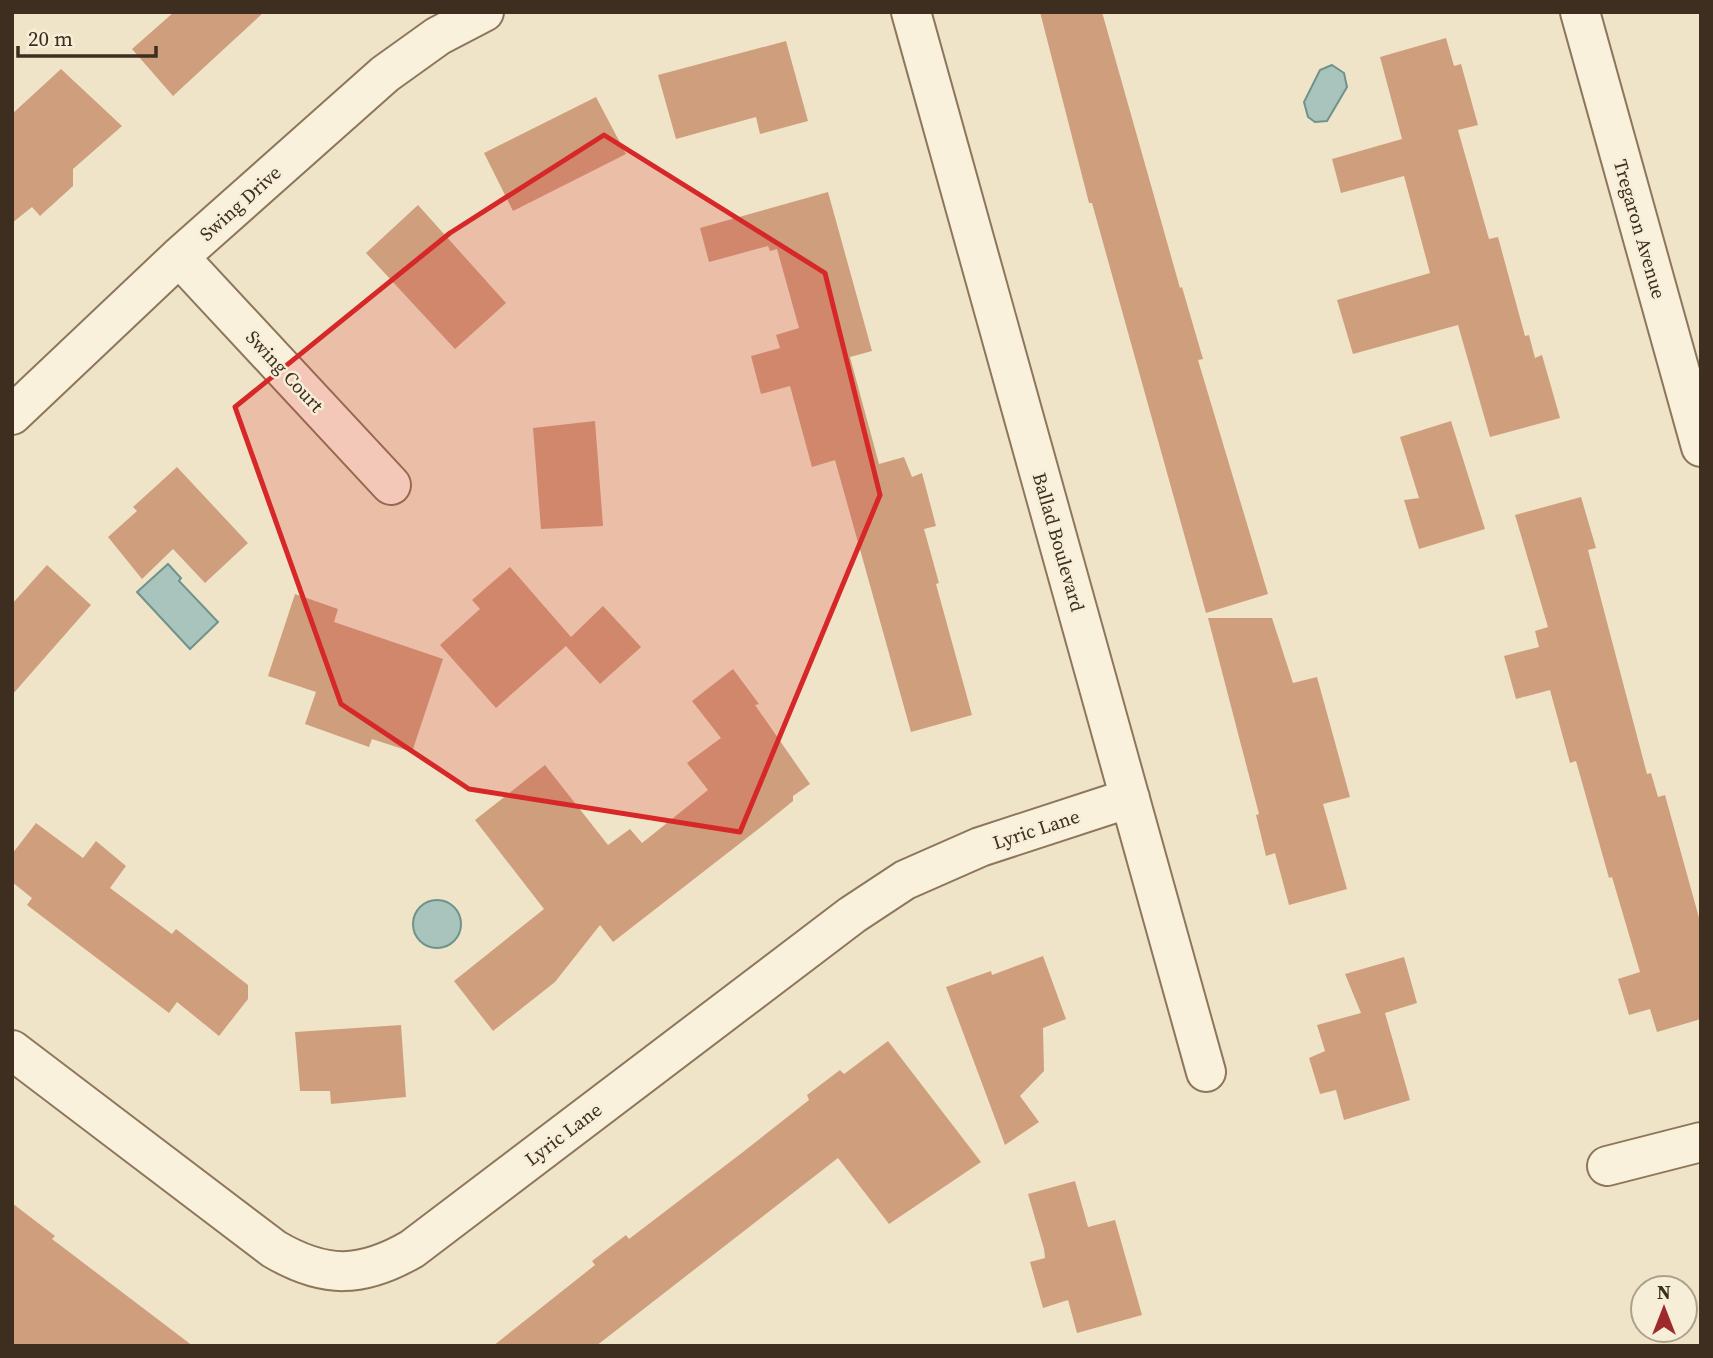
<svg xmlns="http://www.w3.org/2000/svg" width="1713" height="1358" viewBox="0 0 1713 1358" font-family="'Source Serif 4',serif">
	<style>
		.water { fill: #a9c4bc; stroke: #6f938a; stroke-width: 2 }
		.building { fill: #cf9f7d }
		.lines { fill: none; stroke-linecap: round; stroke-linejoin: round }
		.street-casing { stroke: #8d765c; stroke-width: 42 }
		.street { stroke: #faf1dc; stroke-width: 38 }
		.marked { fill: #d62828; fill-opacity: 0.2; stroke: #d62828; stroke-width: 5; stroke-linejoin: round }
		.labels { text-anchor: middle; stroke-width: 5; stroke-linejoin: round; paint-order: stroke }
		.street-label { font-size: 19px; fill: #3d2e20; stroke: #f7eed8 }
	</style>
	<rect width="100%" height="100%" fill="#f0e4c8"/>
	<path class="water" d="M 1332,65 L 1344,73 L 1347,87 L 1327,121 L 1315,122 L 1308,117 L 1304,102 L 1320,70 Z
		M 168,564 L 181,578 L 179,581 L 218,622 L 190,649 L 137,592 Z
		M413 924a24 24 0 1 1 48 0a24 24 0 1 1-48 0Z"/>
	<path class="building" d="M 174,12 L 264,12 L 173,96 L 132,49 Z
		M 1040,12 L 1102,12 L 1180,288 L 1182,287 L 1203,359 L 1198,360 L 1268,594 L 1206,613 L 1092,203 L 1089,203 Z
		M 1446,38 L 1454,66 L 1461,64 L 1478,125 L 1458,130 L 1489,239 L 1498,237 L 1525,336 L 1529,335 L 1535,358 L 1542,355 L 1560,418 L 1490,437 L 1458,325 L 1353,354 L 1337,300 L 1430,273 L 1404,176 L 1341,193 L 1332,159 L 1402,139 L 1380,57 Z
		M 786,41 L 808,121 L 760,134 L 756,117 L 676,139 L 658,75 Z
		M 61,69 L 122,126 L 73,169 L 73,186 L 40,216 L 32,207 L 12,223 L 12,114 Z
		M 596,97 L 626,154 L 513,211 L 484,153 Z
		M 828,192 L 872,351 L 850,357 L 879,464 L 904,457 L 912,477 L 922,473 L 936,526 L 924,529 L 939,583 L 936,584 L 972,715 L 911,732 L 835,460 L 812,467 L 790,386 L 761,394 L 751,356 L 780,348 L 776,335 L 799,328 L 777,249 L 770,251 L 768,246 L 709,262 L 700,228 Z
		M 418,205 L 506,303 L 455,349 L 366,253 Z
		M 595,421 L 603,526 L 541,529 L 533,428 Z
		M 1451,421 L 1485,529 L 1419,549 L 1404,500 L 1419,498 L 1400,437 Z
		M 177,467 L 248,543 L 205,583 L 173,549 L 142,579 L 108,537 L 137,511 L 133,507 Z
		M 1581,497 L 1596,548 L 1588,550 L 1647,774 L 1651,773 L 1658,797 L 1665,795 L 1701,925 L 1701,1019 L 1657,1032 L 1650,1009 L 1629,1015 L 1618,979 L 1640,972 L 1612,877 L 1609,878 L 1576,761 L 1570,763 L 1550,690 L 1516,699 L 1504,656 L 1539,647 L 1535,631 L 1548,627 L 1515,515 Z
		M 47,565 L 91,605 L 12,695 L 12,604 Z
		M 510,567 L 571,637 L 603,606 L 641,647 L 600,684 L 566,646 L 496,708 L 440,645 L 480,609 L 472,600 Z
		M 295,594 L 338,609 L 334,622 L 443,659 L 412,752 L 372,739 L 369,747 L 305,724 L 316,692 L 268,676 Z
		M 1208,618 L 1272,618 L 1293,683 L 1317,677 L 1350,797 L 1323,804 L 1347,889 L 1289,905 L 1275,853 L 1266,856 L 1256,815 L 1259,814 Z
		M 733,669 L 759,704 L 755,705 L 810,784 L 793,796 L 793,801 L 761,827 L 613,942 L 600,925 L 555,982 L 493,1031 L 454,981 L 544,909 L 475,820 L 545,765 L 608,845 L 630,829 L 642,843 L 708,790 L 687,763 L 721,738 L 692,701 Z
		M 36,823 L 83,858 L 96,841 L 126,866 L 110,888 L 172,934 L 176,929 L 248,985 L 248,999 L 219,1036 L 177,1002 L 169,1013 L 27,905 L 32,898 L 12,882 L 12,854 Z
		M 1043,956 L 1066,1019 L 1043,1028 L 1044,1071 L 1020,1096 L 1039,1122 L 1005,1145 L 946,987 L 991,971 L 992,975 Z
		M 1404,957 L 1417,1003 L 1385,1013 L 1410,1100 L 1344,1120 L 1336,1090 L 1320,1094 L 1309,1058 L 1325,1051 L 1317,1025 L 1361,1013 L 1345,974 Z
		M 401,1025 L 406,1097 L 331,1104 L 330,1091 L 300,1091 L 295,1032 Z
		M 888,1041 L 981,1162 L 889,1224 L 838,1158 L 596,1346 L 493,1346 L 595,1265 L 592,1261 L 626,1235 L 629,1239 L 743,1152 L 809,1100 L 807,1095 L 840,1070 L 844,1074 Z
		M 1075,1181 L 1088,1227 L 1115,1220 L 1142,1315 L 1077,1333 L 1068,1300 L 1043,1308 L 1030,1262 L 1045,1258 L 1044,1249 L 1028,1194 Z
		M 12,1203 L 55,1236 L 52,1239 L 193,1346 L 12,1346 Z"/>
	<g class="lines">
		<defs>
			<path id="street" d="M 911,12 L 1206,1072
				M 1580,12 L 1701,447
				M 179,257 L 391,485
				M 12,415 L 179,257 L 385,74 L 438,36 L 484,12
				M 12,1050 L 274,1249 C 325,1279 362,1278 412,1249 L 852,915 L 905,880 L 980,847 L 1130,798
				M 1607,1166 L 1701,1142"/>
		</defs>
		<use href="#street" class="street-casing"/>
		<use href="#street" class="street"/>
	</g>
	<path class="marked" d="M 604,135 L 825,273 L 880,495 L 740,832 L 469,789 L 341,704 L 235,407 L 450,233 Z"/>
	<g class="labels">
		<g class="street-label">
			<text transform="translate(240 203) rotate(-42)" y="7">Swing Drive</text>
			<text transform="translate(1640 229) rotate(74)" y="7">Tregaron Avenue</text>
			<text transform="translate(285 371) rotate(47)" y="7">Swing Court</text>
			<text transform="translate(1059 542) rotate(74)" y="7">Ballad Boulevard</text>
			<text transform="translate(1036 829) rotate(-18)" y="7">Lyric Lane</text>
			<text transform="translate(563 1134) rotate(-37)" y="7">Lyric Lane</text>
		</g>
	</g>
	<rect width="1713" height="1358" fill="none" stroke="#3d2e20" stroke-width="28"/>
	<g transform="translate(1664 1309)"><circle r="33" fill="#f7eed8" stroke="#ada18e" stroke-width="2"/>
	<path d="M0-5L12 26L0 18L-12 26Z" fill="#9e2a2b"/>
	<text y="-10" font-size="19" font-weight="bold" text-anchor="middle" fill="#3d2e20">N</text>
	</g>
	<path d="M18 46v10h138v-10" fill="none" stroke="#3d2e20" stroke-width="3.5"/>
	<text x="28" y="46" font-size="21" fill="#3d2e20" stroke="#f7eed8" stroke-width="5" paint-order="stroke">20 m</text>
</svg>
